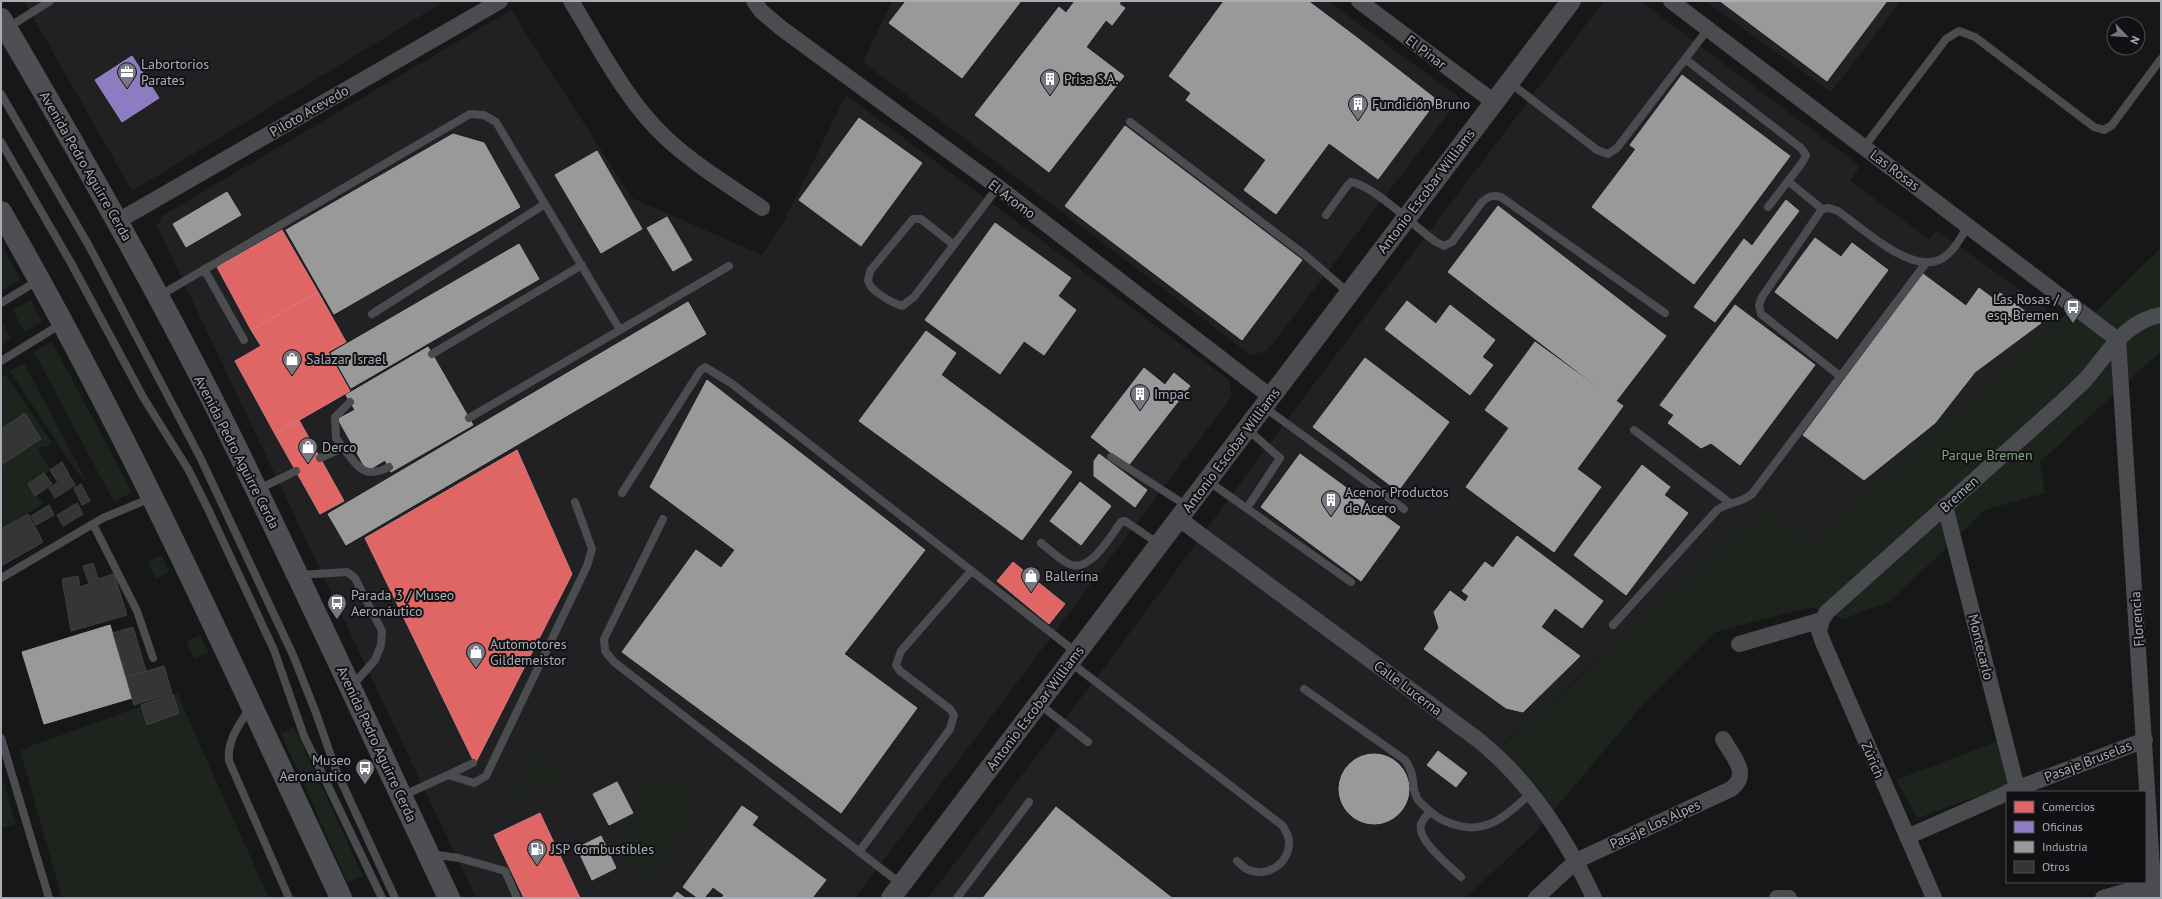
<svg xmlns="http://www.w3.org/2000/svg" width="2162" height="899" viewBox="0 0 2162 899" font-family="'PT Sans',sans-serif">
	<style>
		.built { fill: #212123 }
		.green { fill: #1d241e }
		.shops { fill: #e06666; stroke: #cf7b7f }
		.offices { fill: #8e7cc3; stroke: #968bc0 }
		.industry { fill: #999; stroke: #9e9fa2 }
		.building { fill: #353536; stroke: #3f4043 }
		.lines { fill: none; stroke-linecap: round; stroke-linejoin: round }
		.service { stroke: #4b4c50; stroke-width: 8 }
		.minor { stroke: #4b4c50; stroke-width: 16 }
		.tertiary { stroke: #4b4c50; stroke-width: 20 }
		.primary { stroke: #4d4f52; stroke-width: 22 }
		.labels { text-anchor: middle; stroke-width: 4; stroke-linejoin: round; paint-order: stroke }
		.street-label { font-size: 14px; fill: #a8adb8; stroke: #111113 }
		.poi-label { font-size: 14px; fill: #a8adb8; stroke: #111113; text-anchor: start }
		.park-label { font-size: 14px; fill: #7fa381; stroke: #111113 }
	</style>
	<rect width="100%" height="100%" fill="#171717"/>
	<path class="built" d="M 24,1 L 445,1 L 132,191 Z
		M 892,1 L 1328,1 L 1460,98 L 1267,351 L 1251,355 L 863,62 Z
		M 1604,1 L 1640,1 L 1860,166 L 1850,181 L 1929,239 L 1937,230 L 2060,319 L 1812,542 L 1766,509 L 1502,746 L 1514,757 L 1555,809 L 1533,835 L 1465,898 L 928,898 L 1104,668 L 1301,401 Z
		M 1705,1 L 1901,1 L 1831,92 Z
		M 511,10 L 632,198 L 762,255 L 783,223 L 846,95 L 1229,380 L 1232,396 L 855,898 L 476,898 L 157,226 L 162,216 Z"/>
	<path class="green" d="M 1,244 L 21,280 L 3,290 L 1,287 Z
		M 2161,248 L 2161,351 L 2040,462 L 2045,493 L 1985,510 L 1891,601 L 1843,619 L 1811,607 L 1715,632 L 1644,703 L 1555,809 L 1514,757 L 1502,747 L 1766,509 L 1812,542 L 2079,302 L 2094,313 Z
		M 31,300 L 42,322 L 24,332 L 13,310 Z
		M 1,321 L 11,338 L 1,345 Z
		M 52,342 L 132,492 L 114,502 L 34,352 Z
		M 24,363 L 87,482 L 76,471 L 10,371 Z
		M 5,374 L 52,443 L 45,448 L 43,446 L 38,449 L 50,470 L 28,484 L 43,504 L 1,529 L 1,465 L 41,439 L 25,413 L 1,429 L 1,377 Z
		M 161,555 L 169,572 L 156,579 L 147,562 Z
		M 200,635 L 208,652 L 194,659 L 186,642 Z
		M 178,693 L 193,730 L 269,898 L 62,898 L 20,750 Z
		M 294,727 L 363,876 L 348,883 L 281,733 Z
		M 1999,741 L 2011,784 L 1918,818 L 1896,780 Z
		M 535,753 L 574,772 L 513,799 Z
		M 1,774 L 16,824 L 1,828 Z
		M 666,777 L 682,781 L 693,796 L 690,822 L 660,865 L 638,876 L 616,833 L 647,816 L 635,793 Z"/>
	<path class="shops" d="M 282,230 L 318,292 L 251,330 L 217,267 Z
		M 318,292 L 346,342 L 328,352 L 350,391 L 275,434 L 235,361 L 261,346 L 251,330 Z
		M 299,420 L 344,501 L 320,514 L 275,434 Z
		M 517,450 L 572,574 L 475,764 L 365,538 Z
		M 1013,562 L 1065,604 L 1049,624 L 997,581 Z
		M 540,813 L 580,898 L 524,898 L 494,835 Z"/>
	<path class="offices" d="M 132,56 L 159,98 L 122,122 L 95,80 Z"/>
	<path class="industry" d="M 906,1 L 1021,1 L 962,78 L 889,23 Z
		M 1075,1 L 1121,1 L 1119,4 L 1125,8 L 1112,25 L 1106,20 L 1086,47 L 1124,76 L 1049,172 L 975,115 L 1059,7 L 1066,13 Z
		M 1224,1 L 1308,1 L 1356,37 L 1266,160 L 1186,100 L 1191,93 L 1169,76 Z
		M 1720,1 L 1887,1 L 1827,81 Z
		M 1356,37 L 1437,100 L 1378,179 L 1329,143 L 1276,214 L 1244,190 Z
		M 1682,75 L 1790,156 L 1738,226 L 1630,145 Z
		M 859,118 L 922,163 L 861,246 L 799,200 Z
		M 1125,126 L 1302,260 L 1242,340 L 1065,206 Z
		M 453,134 L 484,143 L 520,207 L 334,314 L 286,230 Z
		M 1636,149 L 1738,226 L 1694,284 L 1592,207 Z
		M 597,151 L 642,229 L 601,253 L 555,175 Z
		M 227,192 L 241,215 L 186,247 L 173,224 Z
		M 1786,200 L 1799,211 L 1715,322 L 1694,307 L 1744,239 L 1752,246 Z
		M 1498,206 L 1666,336 L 1616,401 L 1448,272 Z
		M 667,217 L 692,260 L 673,271 L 647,228 Z
		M 995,223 L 1071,278 L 1058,296 L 1076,310 L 1044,355 L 1024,341 L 1000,374 L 925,320 Z
		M 1815,238 L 1841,257 L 1852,243 L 1888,270 L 1837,339 L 1775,292 Z
		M 519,244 L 539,279 L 351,388 L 331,353 Z
		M 1923,274 L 1966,306 L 1979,288 L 1995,300 L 2000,293 L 2041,323 L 1975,372 L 1935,423 L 1864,480 L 1803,435 Z
		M 1407,301 L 1436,324 L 1450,305 L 1495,340 L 1482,357 L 1493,365 L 1470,395 L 1385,329 Z
		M 688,302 L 706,334 L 346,545 L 328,514 Z
		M 1735,305 L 1815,365 L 1740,465 L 1711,443 L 1701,448 L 1668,423 L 1674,415 L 1660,405 Z
		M 926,331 L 956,353 L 941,375 L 1072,472 L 1022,540 L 859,421 Z
		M 1535,342 L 1623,406 L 1577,469 L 1601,487 L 1554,552 L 1466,487 L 1509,428 L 1485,410 Z
		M 428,347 L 473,425 L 391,472 L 385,460 L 367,471 L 338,419 L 355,410 L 346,395 Z
		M 1365,358 L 1449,422 L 1398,491 L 1313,427 Z
		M 1144,368 L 1165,385 L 1174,373 L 1190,386 L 1128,466 L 1091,437 Z
		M 707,380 L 925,550 L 844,654 L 917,708 L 841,813 L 622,652 L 696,550 L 721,568 L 735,550 L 650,487 Z
		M 1099,454 L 1147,490 L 1135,507 L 1094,476 L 1094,461 Z
		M 1300,454 L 1400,527 L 1361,581 L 1261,507 Z
		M 1642,465 L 1670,487 L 1664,495 L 1688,513 L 1626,595 L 1574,555 Z
		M 1080,482 L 1111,506 L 1081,545 L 1050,521 Z
		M 1517,536 L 1603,601 L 1582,628 L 1555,608 L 1541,627 L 1580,656 L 1523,712 L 1506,708 L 1424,649 L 1439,628 L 1434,612 L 1450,591 L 1465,602 L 1469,596 L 1462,591 L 1485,562 L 1493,568 Z
		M 110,625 L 132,698 L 44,724 L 22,652 Z
		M 1438,751 L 1467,773 L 1456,787 L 1427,765 Z
		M1339 789a35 35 0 1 1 70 0a35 35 0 1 1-70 0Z
		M 617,782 L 633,813 L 609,825 L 593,794 Z
		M 742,806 L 758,817 L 752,825 L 826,880 L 812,898 L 722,898 L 724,895 L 713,887 L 704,898 L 698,898 L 683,887 Z
		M 1056,807 L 1172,898 L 983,898 Z
		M 601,836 L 616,868 L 592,880 L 577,848 Z
		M 677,892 L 685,898 L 672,898 Z"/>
	<path class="building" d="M 25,413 L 41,439 L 1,465 L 1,429 Z
		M 62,462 L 69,474 L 57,481 L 50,470 Z
		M 44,473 L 52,484 L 35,496 L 28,484 Z
		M 69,475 L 75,485 L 55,498 L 49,488 Z
		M 81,484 L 90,501 L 82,505 L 74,488 Z
		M 77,503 L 83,514 L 63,526 L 57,515 Z
		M 49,505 L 54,515 L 36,525 L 31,516 Z
		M 28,514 L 43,542 L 1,566 L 1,529 Z
		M 93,563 L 98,579 L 114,574 L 127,615 L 71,631 L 62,579 L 78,576 L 80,587 L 89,584 L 83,566 Z
		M 133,627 L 146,671 L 126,677 L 113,633 Z
		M 164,666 L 172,693 L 134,705 L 126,677 Z
		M 173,694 L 179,713 L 147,725 L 141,705 Z"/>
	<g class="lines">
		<path class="service" d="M 7,28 L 50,1
			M 1685,59 L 1801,148 L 1806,155 L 1802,163 L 1768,207
			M 1509,82 L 1597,150 L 1608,154 L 1617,148 L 1708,29
			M 1,94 L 89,246 L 200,457 L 293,655 L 316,713 L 336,770 L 395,898
			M 1130,122 L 1305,255 L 1349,293
			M 1,142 L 71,263 L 143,397 L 188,469 L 208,509 L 274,650 L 304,736 L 382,898
			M 1864,147 L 1946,39 L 1959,31 L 1975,37 L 2094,127 L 2104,130 L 2112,125 L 2161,59
			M 1788,181 L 1822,209
			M 1326,215 L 1347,186 L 1351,182 C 1373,185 1416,228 1436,242 L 1444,246 L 1452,242 L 1482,202 C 1489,196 1492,195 1501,197 L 1665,313
			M 954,245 L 921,219 L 913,219 L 870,271 C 870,274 868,278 868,280 C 869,291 893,303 902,306 L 914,297 L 998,187
			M 204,269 L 244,340
			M 159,296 L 470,114 L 484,115 L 496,122 L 620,330 L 729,266
			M 1,303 L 37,281
			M 372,314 L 545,204
			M 432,354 L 582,265
			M 1,361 L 61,324
			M 1840,376 L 1761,314 L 1759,305 L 1762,297 L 1822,209 L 1829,208 L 1838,211 C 1861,227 1909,273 1939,260 C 1952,255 1961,237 1968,226
			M 1264,407 L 1404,509
			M 469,418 L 620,330
			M 1634,430 L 1730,503
			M 343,448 C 358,466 363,480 389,467
			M 1111,457 L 1187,506
			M 320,458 L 343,448 L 336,438 L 335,417 L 350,402
			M 1208,481 L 1351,582
			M 257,490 L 296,471
			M 622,493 L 700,371 L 705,367 L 731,383 L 1077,653
			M 1247,508 L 1280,458 L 1247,429
			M 663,519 L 604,639 L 605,651 L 614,662 L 901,884
			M 93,524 L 137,611 L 153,658
			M 1041,543 C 1050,550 1059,559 1069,564 C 1089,574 1111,536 1121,522 L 1125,521 L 1159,544
			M 298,575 L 347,572 L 355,578 L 382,631 L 381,645 L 375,660 L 351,687
			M 1,578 L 103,518 L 151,498
			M 1613,625 L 1717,510 C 1728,502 1742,503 1752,494 L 1926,263
			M 1070,662 L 1283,826 C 1285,831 1289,836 1289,841 C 1290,862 1269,878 1249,870 C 1245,869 1241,864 1237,861
			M 1304,689 L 1405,760 C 1417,777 1410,784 1417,798 C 1419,803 1428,809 1432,813 C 1440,820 1447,822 1456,825 C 1488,835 1509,813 1531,793
			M 1039,704 L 1088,742
			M 250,708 C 239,725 227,740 229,761 L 289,898
			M 1,738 L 49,898
			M 448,775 L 473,763
			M 402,796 L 448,775 L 474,783 L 486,776 L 587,566 L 592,549 L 575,502
			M 1430,811 C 1427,815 1423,820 1421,824 C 1416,840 1451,867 1461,877
			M 859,852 L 950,729 L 954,715 L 950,709 L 900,671 L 896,665 L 901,651 L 971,571
			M 431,854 L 459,858 L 505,871 L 517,898
			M 957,898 L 1029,802"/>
		<path class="minor" d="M 571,1 C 600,48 626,101 666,138 C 695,165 730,186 762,208
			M 754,1 L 761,11 L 781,28 L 998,187 L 1271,397
			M 1359,1 L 1494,102
			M 1671,1 L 2118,340
			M 118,221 L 500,1
			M 2118,340 L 2154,898
			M 1945,506 L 2017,788
			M 1178,518 L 1477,739 C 1530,781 1566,838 1594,898
			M 1822,620 L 1819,631 L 1822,640 L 1934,898
			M 1739,644 L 1822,620 L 1827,612 L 2063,401 C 2070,394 2078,387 2085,380 C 2107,355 2126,320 2161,315
			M 2008,792 L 2145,740
			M 1907,837 L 2007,793
			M 1536,898 L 1576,861 L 1731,789 C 1751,774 1733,757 1723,739
			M 1777,898 L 1789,898
			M 2103,898 L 2131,890 L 2161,887"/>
		<path class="tertiary" d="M 891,898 L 1571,1"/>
		<path class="primary" d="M 1,19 C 80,153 157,288 226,427 C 303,583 375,741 449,898
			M 1,212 C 129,434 233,666 341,898"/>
	</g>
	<defs>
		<symbol id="office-pin" viewBox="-11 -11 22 30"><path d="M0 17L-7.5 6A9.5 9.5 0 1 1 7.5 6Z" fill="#757880" stroke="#111113"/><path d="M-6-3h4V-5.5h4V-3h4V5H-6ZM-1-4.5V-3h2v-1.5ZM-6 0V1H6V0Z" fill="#fff"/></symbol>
		<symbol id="building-pin" viewBox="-11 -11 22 30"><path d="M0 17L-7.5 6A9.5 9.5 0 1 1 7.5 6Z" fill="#757880" stroke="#111113"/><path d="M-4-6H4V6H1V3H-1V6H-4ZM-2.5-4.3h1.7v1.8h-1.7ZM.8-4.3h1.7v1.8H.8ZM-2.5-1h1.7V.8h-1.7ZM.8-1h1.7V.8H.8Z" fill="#fff"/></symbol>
		<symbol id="bus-pin" viewBox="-11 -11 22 30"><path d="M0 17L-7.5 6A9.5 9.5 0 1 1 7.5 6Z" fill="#757880" stroke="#111113"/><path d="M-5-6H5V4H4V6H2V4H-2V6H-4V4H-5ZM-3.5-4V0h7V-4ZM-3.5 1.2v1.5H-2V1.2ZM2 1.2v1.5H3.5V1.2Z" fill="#fff"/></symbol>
		<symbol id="shop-pin" viewBox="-11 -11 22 30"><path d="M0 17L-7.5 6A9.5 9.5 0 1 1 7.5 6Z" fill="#757880" stroke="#111113"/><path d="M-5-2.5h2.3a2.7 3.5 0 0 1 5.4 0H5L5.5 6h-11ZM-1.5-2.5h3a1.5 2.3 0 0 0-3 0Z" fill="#fff"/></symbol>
		<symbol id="fuel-pin" viewBox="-11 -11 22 30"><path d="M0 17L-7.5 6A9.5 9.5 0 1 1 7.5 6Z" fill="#757880" stroke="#111113"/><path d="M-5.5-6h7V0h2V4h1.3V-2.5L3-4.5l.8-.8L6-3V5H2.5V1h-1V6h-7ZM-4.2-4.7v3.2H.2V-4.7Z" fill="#fff"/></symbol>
	</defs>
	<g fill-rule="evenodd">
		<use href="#office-pin" x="116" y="61" width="22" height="30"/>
		<use href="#building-pin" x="1039" y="68" width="22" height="30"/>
		<use href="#building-pin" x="1347" y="93" width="22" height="30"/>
		<use href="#bus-pin" x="2062" y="296" width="22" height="30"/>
		<use href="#shop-pin" x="281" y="348" width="22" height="30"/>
		<use href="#building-pin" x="1129" y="383" width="22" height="30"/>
		<use href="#shop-pin" x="297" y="436" width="22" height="30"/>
		<use href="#building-pin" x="1320" y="489" width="22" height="30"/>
		<use href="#shop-pin" x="1020" y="565" width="22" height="30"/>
		<use href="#bus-pin" x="326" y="592" width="22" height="30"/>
		<use href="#shop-pin" x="465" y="641" width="22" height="30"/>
		<use href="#bus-pin" x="354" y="757" width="22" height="30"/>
		<use href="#fuel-pin" x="526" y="838" width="22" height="30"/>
	</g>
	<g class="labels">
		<g class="street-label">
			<text transform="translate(1426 52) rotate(37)" y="5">El Pinar</text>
			<text transform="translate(309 111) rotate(-30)" y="5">Piloto Acevedo</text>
			<text transform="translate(86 166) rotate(60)" y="5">Avenida Pedro Aguirre Cerda</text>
			<text transform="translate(1895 170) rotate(37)" y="5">Las Rosas</text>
			<text transform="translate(1426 191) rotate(-53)" y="5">Antonio Escobar Williams</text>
			<text transform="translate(1012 199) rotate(37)" y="5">El Aromo</text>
			<text transform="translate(1231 450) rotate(-53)" y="5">Antonio Escobar Williams</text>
			<text transform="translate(237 452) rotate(63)" y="5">Avenida Pedro Aguirre Cerda</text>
			<text transform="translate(1959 494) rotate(-42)" y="5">Bremen</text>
			<text transform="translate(2137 619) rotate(-94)" y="5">Florencia</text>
			<text transform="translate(1981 647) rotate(76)" y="5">Montecarlo</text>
			<text transform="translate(1408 688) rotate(37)" y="5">Calle Lucerna</text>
			<text transform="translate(1035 708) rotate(-53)" y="5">Antonio Escobar Williams</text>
			<text transform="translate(377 744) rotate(65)" y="5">Avenida Pedro Aguirre Cerda</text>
			<text transform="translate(1873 760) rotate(67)" y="5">Zúrich</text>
			<text transform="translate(2088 761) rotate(-21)" y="5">Pasaje Bruselas</text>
			<text transform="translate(1655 824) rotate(-25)" y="5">Pasaje Los Alpes</text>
		</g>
		<g class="poi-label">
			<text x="141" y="69">Labortorios<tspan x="141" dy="16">Parates</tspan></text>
			<text x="1064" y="84">Prisa S.A.</text>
			<text x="1372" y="109">Fundición Bruno</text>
			<text x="2059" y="304" text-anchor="end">Las Rosas /<tspan x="2059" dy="16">esq. Bremen</tspan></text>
			<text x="306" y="364">Salazar Israel</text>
			<text x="1154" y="399">Impac</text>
			<text x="322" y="452">Derco</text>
			<text x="1345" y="497">Acenor Productos<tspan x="1345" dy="16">de Acero</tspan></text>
			<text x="1045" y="581">Ballerina</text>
			<text x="351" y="600">Parada 3 / Museo<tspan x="351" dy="16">Aeronáutico</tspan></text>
			<text x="490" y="649">Automotores<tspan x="490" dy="16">Gildemeistor</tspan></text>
			<text x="351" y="765" text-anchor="end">Museo<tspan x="351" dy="16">Aeronáutico</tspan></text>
			<text x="551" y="854">JSP Combustibles</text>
		</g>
		<g class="park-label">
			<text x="1987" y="460">Parque Bremen</text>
		</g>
	</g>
	<rect width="2162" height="899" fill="none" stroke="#a8adb8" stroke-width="4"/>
	<rect x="2006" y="791" width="140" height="92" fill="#111113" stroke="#4d4f55"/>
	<rect x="2014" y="801" width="20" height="12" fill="#e06666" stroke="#4d4f55"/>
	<text x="2042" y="811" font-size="12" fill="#a8adb8">Comercios</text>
	<rect x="2014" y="821" width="20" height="12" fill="#8e7cc3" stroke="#4d4f55"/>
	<text x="2042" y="831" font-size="12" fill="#a8adb8">Oficinas</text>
	<rect x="2014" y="841" width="20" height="12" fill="#999999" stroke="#4d4f55"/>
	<text x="2042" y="851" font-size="12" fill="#a8adb8">Industria</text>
	<rect x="2014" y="861" width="20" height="12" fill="#353536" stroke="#4d4f55"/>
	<text x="2042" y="871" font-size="12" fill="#a8adb8">Otros</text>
	<g transform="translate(2126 36) rotate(115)"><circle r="19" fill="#111113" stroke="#4d4f55"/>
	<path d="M0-3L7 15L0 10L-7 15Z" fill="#757880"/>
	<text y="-6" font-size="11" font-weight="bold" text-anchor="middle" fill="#a8adb8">N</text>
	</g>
</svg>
